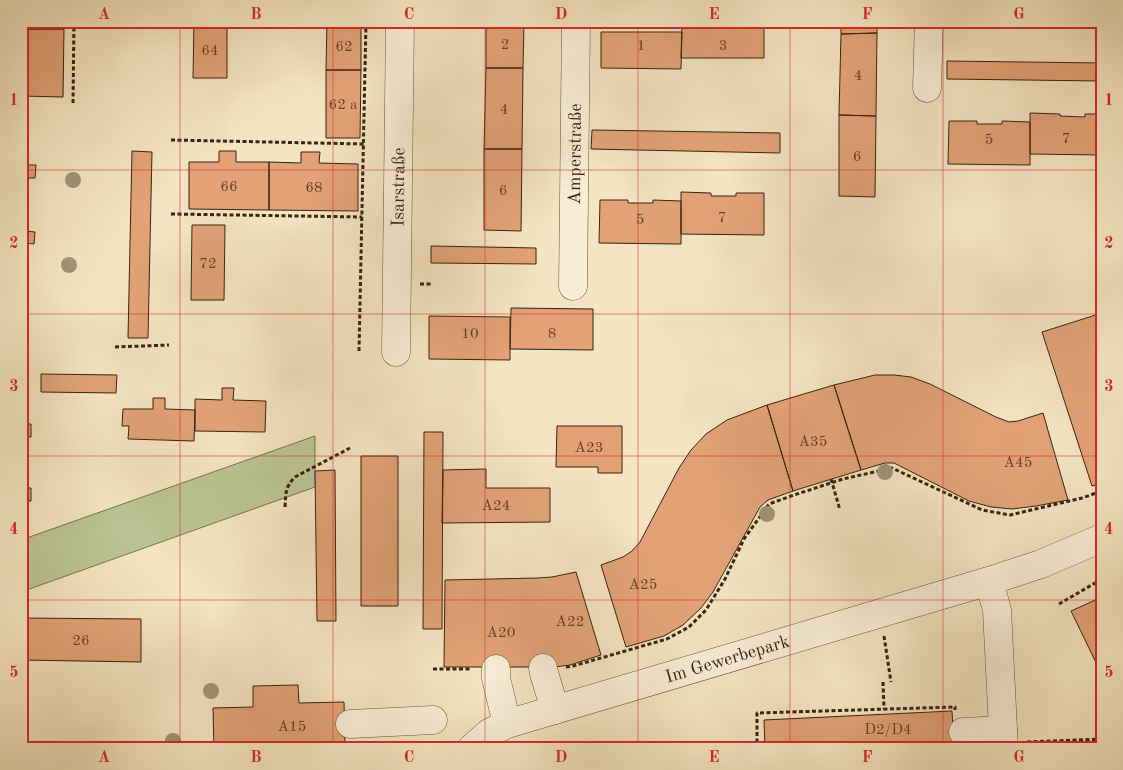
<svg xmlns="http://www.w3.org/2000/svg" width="1123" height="770" viewBox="0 0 1123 770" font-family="'Old Standard TT',serif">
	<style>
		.green { fill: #bac494; stroke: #787452 }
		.building { fill: #e2a276; stroke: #37230f }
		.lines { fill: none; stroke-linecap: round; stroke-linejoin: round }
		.minor-casing { stroke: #66533c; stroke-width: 29 }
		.path { stroke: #37230f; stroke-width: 3; stroke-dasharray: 4 2.5; stroke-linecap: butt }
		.minor { stroke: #f8edd7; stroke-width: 28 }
		.tree { fill: #a29475 }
		.grid { fill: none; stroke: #d62828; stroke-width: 1; stroke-opacity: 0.55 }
		.labels { text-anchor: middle; stroke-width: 4; stroke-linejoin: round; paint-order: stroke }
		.number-label { font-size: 15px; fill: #624329 }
		.street-label { font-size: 18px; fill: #37230f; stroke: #f8edd7 }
		.neatline { fill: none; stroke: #d62828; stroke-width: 2 }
		.grid-label { font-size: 16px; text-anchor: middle; font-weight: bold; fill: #d62828 }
	</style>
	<rect width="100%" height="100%" fill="#f4e4c1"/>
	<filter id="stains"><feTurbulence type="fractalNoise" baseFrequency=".004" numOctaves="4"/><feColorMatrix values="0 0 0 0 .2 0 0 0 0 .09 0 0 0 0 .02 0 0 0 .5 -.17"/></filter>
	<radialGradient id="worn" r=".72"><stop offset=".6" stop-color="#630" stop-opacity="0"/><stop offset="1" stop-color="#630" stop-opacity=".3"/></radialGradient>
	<path class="green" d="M 315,436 L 315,487 L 21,592 L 21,540 Z"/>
	<path class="building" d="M 21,21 L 64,21 L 64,29 L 21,29 Z
		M 194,21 L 227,21 L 227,78 L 193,78 Z
		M 327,21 L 361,21 L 361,70 L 326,70 Z
		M 486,21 L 524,21 L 523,68 L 486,68 Z
		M 841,21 L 877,21 L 877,33 L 841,34 Z
		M 682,23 L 764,23 L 764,58 L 681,58 Z
		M 21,29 L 64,29 L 63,97 L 21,96 Z
		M 601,32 L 682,32 L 681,69 L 601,68 Z
		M 877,33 L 876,116 L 839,115 L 841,34 Z
		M 947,61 L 1102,63 L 1102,81 L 947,79 Z
		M 486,68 L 523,68 L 522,149 L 484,149 Z
		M 326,70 L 361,70 L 360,138 L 326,138 Z
		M 1030,113 L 1060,114 L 1060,116 L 1085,117 L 1085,114 L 1102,114 L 1102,155 L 1030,154 Z
		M 839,115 L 876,116 L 875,197 L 839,196 Z
		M 949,121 L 977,121 L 977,124 L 1002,124 L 1002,121 L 1030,122 L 1030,165 L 948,164 Z
		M 592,130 L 780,133 L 780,153 L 591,149 Z
		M 21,138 L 26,138 L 25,165 L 36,165 L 35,178 L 25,178 L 25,205 L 21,205 Z
		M 484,149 L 522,149 L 521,231 L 484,230 Z
		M 132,151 L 152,152 L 148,338 L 128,338 Z
		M 219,151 L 236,151 L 236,162 L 269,162 L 269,210 L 189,209 L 189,162 L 219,162 Z
		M 301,152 L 320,152 L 319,163 L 358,164 L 358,211 L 269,210 L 269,162 L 301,163 Z
		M 681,192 L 711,193 L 711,196 L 736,196 L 736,193 L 764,193 L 764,235 L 681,234 Z
		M 600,200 L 628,200 L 628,203 L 653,203 L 653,200 L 681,201 L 681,244 L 599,243 Z
		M 21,205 L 25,205 L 24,231 L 35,232 L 34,244 L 24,243 L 23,276 L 21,276 Z
		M 192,225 L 225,225 L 224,300 L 191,300 Z
		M 431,246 L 536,248 L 536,264 L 431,263 Z
		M 511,308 L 593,309 L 593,350 L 510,349 Z
		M 1102,313 L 1102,483 L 1092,486 L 1042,332 Z
		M 429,316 L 510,317 L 510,360 L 429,359 Z
		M 41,374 L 117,375 L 116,393 L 41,392 Z
		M 875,375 L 894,375 L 911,377 L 930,384 L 996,417 L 1009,422 L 1018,421 L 1043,413 L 1068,500 L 1036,506 L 1012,509 L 991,507 L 969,501 L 894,463 L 885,463 L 861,470 L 834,385 Z
		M 834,385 L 861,470 L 793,491 L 767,405 Z
		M 222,388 L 234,388 L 233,400 L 266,401 L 265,432 L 195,431 L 195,399 L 222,400 Z
		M 153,398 L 165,398 L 165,409 L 195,410 L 194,441 L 128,439 L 129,426 L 122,426 L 123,409 L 153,409 Z
		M 767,405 L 793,491 L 768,500 L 760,507 L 713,592 L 701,608 L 683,625 L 664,636 L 626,647 L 601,565 L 623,557 L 632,551 L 640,542 L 679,468 L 691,450 L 706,434 L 727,420 Z
		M 21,424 L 31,424 L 31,437 L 21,437 Z
		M 557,426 L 622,426 L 622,473 L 598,473 L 598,467 L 556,467 Z
		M 424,432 L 443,432 L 442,629 L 423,629 Z
		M 361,456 L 398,456 L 398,606 L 361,606 Z
		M 486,469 L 486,488 L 550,488 L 550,522 L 442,523 L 443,470 Z
		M 335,470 L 336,621 L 317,621 L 315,471 Z
		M 21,488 L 31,488 L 31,501 L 21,501 Z
		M 576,572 L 601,655 L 570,665 L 555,667 L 444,667 L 445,580 L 537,578 L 552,577 Z
		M 1102,597 L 1102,675 L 1071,611 Z
		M 21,618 L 141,619 L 141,662 L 21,660 Z
		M 298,685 L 299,703 L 344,702 L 345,748 L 214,749 L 213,708 L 253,707 L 253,686 Z
		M 952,711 L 954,749 L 765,749 L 764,720 Z
		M 53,747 L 101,748 L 53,749 Z"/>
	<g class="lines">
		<defs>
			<g id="minor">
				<path d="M 927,88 L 929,21"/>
				<path id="s1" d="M 573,286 L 576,21"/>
				<path id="s2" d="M 396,352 L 400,21"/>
				<path d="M 989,581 L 997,610 L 1004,749"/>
				<path d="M 543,668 L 544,673 L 555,710"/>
				<path d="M 496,669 L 496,678 L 507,724"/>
				<path d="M 350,724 L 433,720"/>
				<path d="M 963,732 L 1003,730"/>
				<path id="s3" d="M 471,749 L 489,733 L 507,724 L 989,581 L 1041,564 L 1102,538"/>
			</g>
		</defs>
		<use href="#minor" class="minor-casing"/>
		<path class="path" d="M 73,103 L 74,21
			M 171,140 L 364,144
			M 171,214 L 362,217
			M 420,284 L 432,284
			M 115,347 L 169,345
			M 359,351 L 366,21
			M 831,479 L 840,510
			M 285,507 C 286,493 285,487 295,477 L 350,448
			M 1059,604 L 1102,579
			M 884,636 L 891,682
			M 566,667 L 573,666 L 667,639 L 689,627 L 706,610 L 725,579 L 744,539 L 769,504 L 794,495 L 843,479 L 892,468 L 982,510 L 1010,515 L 1082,498 L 1102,491
			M 433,669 L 472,669
			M 883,682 L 884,709
			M 1027,742 L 1102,739
			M 757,749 L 757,713 L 955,707 L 955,710"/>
		<use href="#minor" class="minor"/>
	</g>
	<g class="tree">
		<circle cx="73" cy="180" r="8"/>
		<circle cx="69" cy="265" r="8"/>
		<circle cx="885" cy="472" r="8"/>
		<circle cx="767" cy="514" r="8"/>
		<circle cx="211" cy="691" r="8"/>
		<circle cx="173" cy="741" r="8"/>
	</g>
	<path class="grid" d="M 180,21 L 180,749M 333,21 L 333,749M 485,21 L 485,749M 638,21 L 638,749M 790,21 L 790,749M 943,21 L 943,749M 21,170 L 1102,170M 21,314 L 1102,314M 21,456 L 1102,456M 21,600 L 1102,600"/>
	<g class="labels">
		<g class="number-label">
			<text x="505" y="49">2</text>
			<text x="641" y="50">1</text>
			<text x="723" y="50">3</text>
			<text x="344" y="51">62</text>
			<text x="210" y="55">64</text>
			<text x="858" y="80">4</text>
			<text x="343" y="109">62 a</text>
			<text x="504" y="114">4</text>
			<text x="1066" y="143">7</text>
			<text x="989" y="144">5</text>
			<text x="857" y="161">6</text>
			<text x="229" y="191">66</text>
			<text x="314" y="192">68</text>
			<text x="503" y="195">6</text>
			<text x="722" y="222">7</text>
			<text x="640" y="224">5</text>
			<text x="208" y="268">72</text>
			<text x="470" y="338">10</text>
			<text x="552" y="338">8</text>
			<text x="813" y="446">A35</text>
			<text x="589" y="452">A23</text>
			<text x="1018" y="467">A45</text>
			<text x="496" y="510">A24</text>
			<text x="643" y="589">A25</text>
			<text x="570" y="626">A22</text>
			<text x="501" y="637">A20</text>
			<text x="81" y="645">26</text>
			<text x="292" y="731">A15</text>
			<text x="888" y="734">D2/D4</text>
		</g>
		<g class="street-label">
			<text dy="6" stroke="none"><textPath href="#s1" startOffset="132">Amperstraße</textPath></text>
			<text dy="6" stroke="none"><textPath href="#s2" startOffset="165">Isarstraße</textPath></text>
			<text dy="6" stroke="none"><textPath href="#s3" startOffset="274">Im Gewerbepark</textPath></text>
		</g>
	</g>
	<rect width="1123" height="770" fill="none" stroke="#f4e4c1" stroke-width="55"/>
	<rect x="28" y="28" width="1068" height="714" class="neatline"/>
	<g class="grid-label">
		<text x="104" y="19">A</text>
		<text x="256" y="19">B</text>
		<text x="409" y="19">C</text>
		<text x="561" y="19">D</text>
		<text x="714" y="19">E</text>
		<text x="867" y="19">F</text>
		<text x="1019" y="19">G</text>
		<text x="14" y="105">1</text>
		<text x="1109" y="105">1</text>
		<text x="14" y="248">2</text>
		<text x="1109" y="248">2</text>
		<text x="14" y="391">3</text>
		<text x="1109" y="391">3</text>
		<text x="14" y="534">4</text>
		<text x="1109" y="534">4</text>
		<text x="14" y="677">5</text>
		<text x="1109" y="677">5</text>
		<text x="104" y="762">A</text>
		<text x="256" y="762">B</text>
		<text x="409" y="762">C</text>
		<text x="561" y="762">D</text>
		<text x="714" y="762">E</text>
		<text x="867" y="762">F</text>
		<text x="1019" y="762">G</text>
	</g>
	<rect width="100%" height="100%" filter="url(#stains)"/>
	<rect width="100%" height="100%" fill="url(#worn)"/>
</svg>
